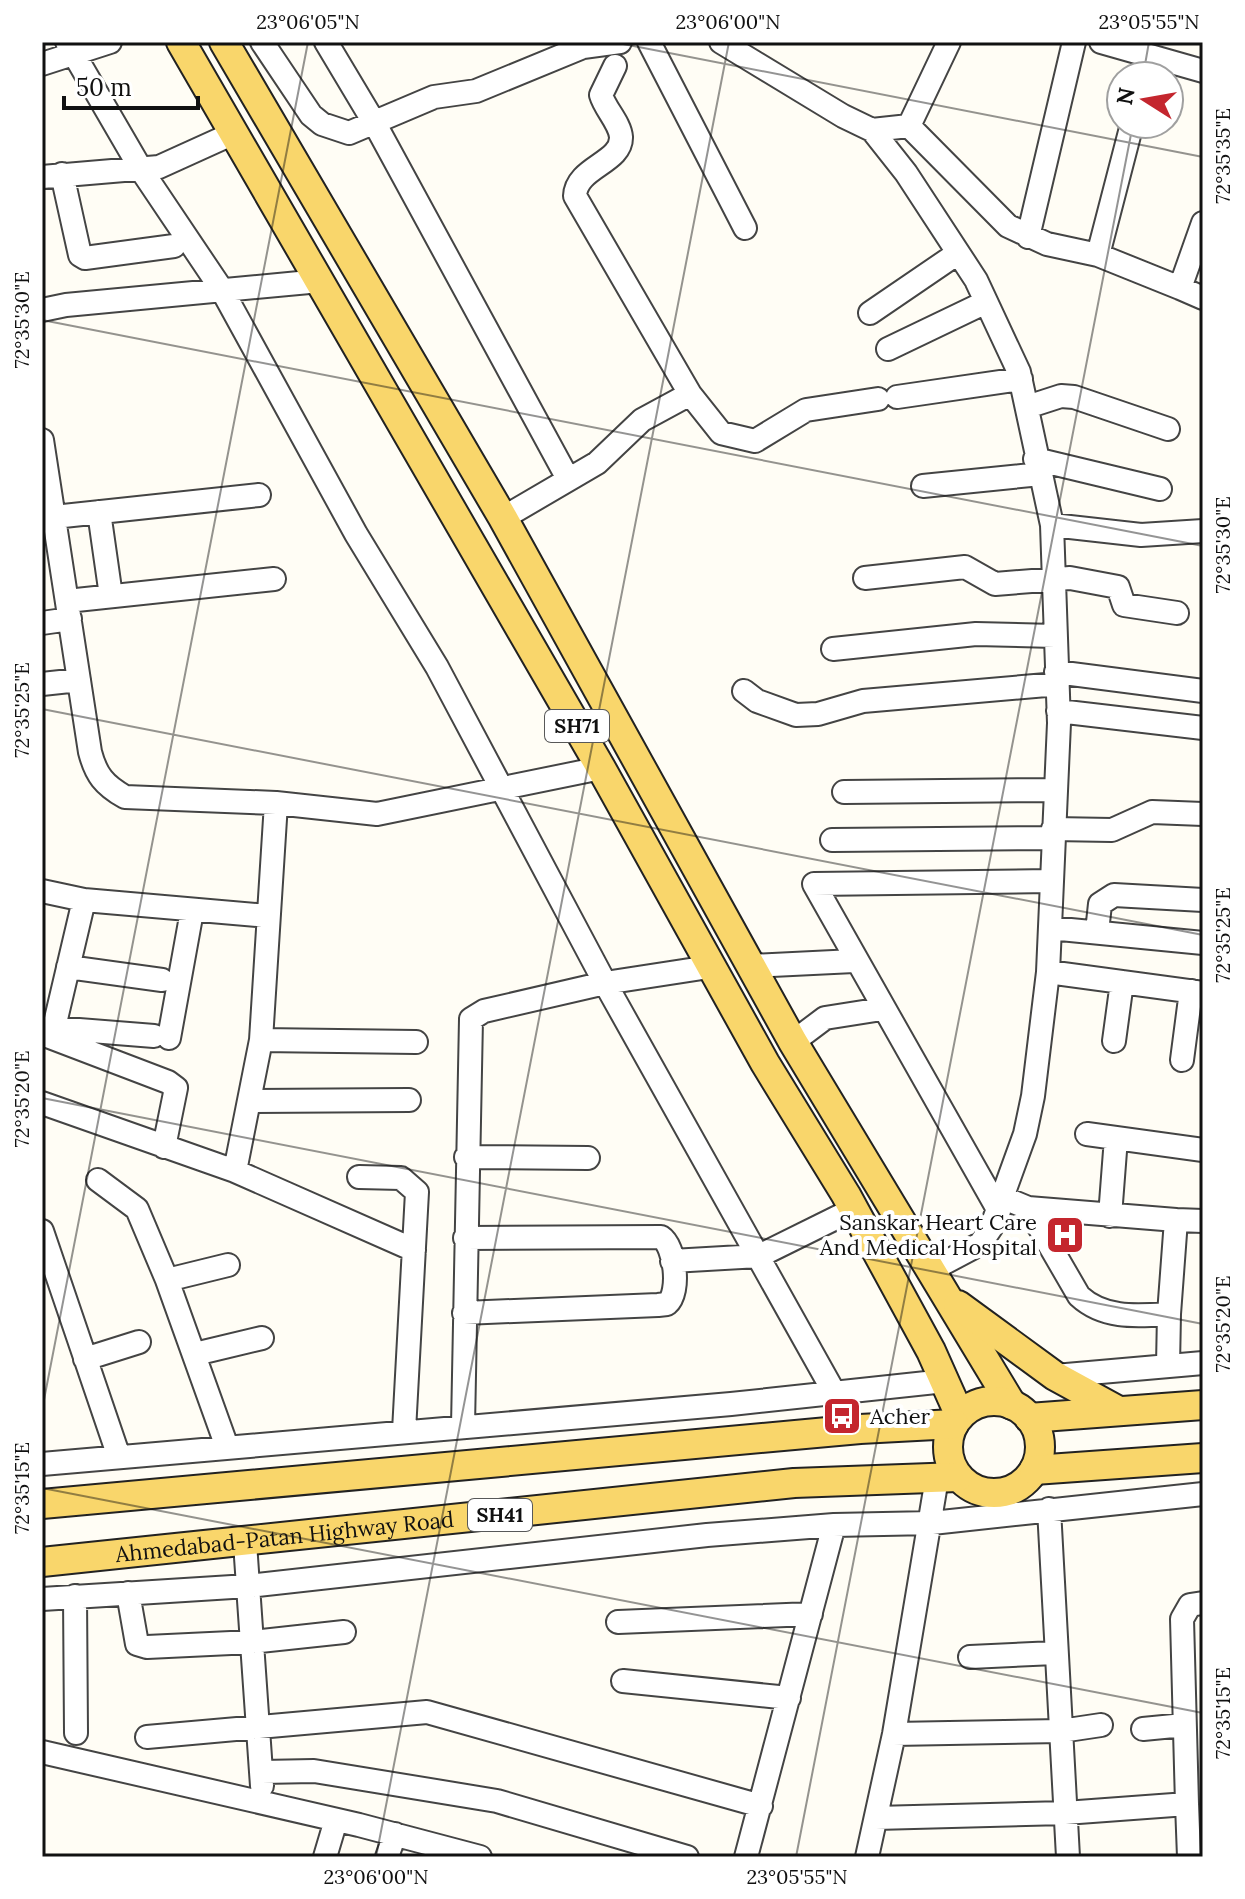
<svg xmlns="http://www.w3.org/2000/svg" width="1245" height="1899" viewBox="0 0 1245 1899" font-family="Lora,serif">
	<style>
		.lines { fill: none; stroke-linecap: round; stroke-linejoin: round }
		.minor-casing { stroke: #444; stroke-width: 26 }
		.major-casing { stroke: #222; stroke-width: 32 }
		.minor { stroke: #fff; stroke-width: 22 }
		.major { stroke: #f9d66b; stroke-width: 28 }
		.ticks { fill: none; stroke: #111; stroke-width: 2; stroke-opacity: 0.45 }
		.labels { text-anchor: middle; stroke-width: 8; stroke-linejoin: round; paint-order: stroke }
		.shield { fill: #fff; stroke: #585858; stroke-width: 2 }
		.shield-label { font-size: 20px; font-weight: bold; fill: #111 }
		.poi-label { font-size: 22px; fill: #111; stroke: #fff; text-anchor: end }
		.street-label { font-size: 22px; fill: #111; stroke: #fff }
		.neatline { fill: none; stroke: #111; stroke-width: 3 }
		.ticks-label { font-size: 20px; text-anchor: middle; fill: #111 }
	</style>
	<rect width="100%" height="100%" fill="#fffdf5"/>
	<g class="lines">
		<defs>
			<path id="minor" d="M 67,42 L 142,171 L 222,290 L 356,534 L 437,667 L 605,983 L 835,1394
				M 262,42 L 311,115 L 322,124 L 349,133 L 434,97 L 476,91 L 583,47 L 620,42
				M 326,42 L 375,124 L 567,477
				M 649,42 L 745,228
				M 721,42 L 843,116 L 872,130 L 909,126 L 949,42
				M 1101,42 L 1203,71
				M 42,64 L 110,42
				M 615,66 L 601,95 C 605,109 620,123 621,137 C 622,163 576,167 575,196 L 690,394 L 721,433 L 755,441 L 806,410 L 878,399
				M 1144,76 L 1149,56
				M 909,126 L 1008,226 L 1047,244 L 1098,255 L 1180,288 L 1203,223
				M 872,130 L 906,173 L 976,280 L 1019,372 L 1052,525 L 1059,723 L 1048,972 L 1033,1096 L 1025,1134 L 991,1228 L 980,1244 L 931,1270
				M 62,174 L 80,255 L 85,258 L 174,246
				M 42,177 L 159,167 L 234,133
				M 1028,237 L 1074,42
				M 1098,255 L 1132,124
				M 1180,288 L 1203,298
				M 42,310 L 66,305 L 320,281
				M 870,313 L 958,253
				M 888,349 L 986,302
				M 897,397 L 1021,379
				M 1027,407 L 1061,396 L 1074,397 L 1168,429
				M 42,440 L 90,752 C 96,775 104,785 125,797 L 276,803 L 377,814 L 601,768
				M 1035,459 L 1160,489
				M 923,486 L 1041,474
				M 99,512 L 111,596
				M 54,517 L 259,495
				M 503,518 L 597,463 L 642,420 L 690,394
				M 1052,525 L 1141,535 L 1203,531
				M 865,578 L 965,567 L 995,584 L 1070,578 L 1118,587 L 1124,605 L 1177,613
				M 67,601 L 274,579
				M 42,623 L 70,619
				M 833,649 L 976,634 L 1055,636
				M 1056,672 L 1203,691
				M 42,684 L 79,680
				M 744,691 L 757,701 L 796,715 L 818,714 L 863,701 L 1058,684
				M 1058,711 L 1203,728
				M 844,792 L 1055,790
				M 1053,829 L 1112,830 L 1152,812 L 1203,814
				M 832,840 L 1053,838
				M 42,891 L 84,900 L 268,916
				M 1050,928 L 1203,943
				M 1097,932 L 1100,904 L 1114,895 L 1203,900
				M 751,966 L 854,961
				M 68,967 L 162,980
				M 1048,972 L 1203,993
				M 54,1028 L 154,1036
				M 42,1034 L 168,1082 L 176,1088 L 164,1147
				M 52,1036 L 84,900
				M 169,1038 L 192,911
				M 261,1040 L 416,1042
				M 1114,1041 L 1122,982
				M 793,1042 L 825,1018 L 882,1009
				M 1182,1060 L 1191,991
				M 250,1101 L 409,1100
				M 42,1103 L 235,1171 L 414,1250
				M 1087,1134 L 1203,1150
				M 466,1157 L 588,1158
				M 235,1171 L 261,1040 L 276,803
				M 359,1177 L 401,1178 L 417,1192 L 404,1431
				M 98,1180 L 137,1209 L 167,1280 L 227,1447
				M 1004,1198 L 1028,1208 L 1079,1296 C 1104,1319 1136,1316 1169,1314 L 1168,1365
				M 1028,1208 L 1176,1220 L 1169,1314
				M 999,1211 L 814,884 L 1050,881
				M 1110,1216 L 1116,1138
				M 1176,1220 L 1203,1221
				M 42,1231 L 119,1457
				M 672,1261 L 759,1256 L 854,1209
				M 167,1280 L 228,1265
				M 464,1313 L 658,1305 L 667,1304 C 681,1292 675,1246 661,1237 L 465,1238
				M 195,1354 L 262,1338
				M 85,1359 L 139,1342
				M 1055,1376 L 1203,1363
				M 463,1426 L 471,1019 L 484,1011 L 605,983 L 709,967
				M 42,1464 L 731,1404 L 945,1381
				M 1049,1509 L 1068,1857
				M 245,1543 L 262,1786
				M 128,1593 L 137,1644 L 147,1647 L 252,1642 L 344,1632
				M 75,1596 L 76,1733
				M 42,1599 L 248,1586 L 707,1535 L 834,1525 L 932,1523 L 1203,1494
				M 618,1622 L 811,1614
				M 970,1657 L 1055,1653
				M 623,1681 L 789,1698
				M 1143,1729 L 1184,1725
				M 894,1734 L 1061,1731 L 1101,1725
				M 147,1737 L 427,1712 L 761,1806
				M 42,1752 L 359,1825 L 480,1857
				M 262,1772 L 314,1771 L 497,1801 L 687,1857
				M 1187,1804 L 1189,1857
				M 876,1818 L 1065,1813 L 1187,1804 L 1182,1619 L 1190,1605 L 1203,1603
				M 325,1857 L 336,1820
				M 387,1857 L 395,1834
				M 746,1857 L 834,1525
				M 867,1857 L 894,1734 L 937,1478"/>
			<g id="major">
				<path d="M 181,42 L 601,768 L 765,1063 L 846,1195 L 931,1351 L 960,1416"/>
				<path d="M 224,42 L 503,518 L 793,1042 L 1012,1405"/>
				<path d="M 958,1305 L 1055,1376 L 1119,1411"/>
				<circle cx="994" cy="1447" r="46"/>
				<path d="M 1029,1418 L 1203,1405"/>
				<path d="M 1034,1470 L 1203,1458"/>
				<path d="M 42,1504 L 860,1429 L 954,1424"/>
				<path id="s1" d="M 42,1562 L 794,1483 L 958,1477"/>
			</g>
		</defs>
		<use href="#minor" class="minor-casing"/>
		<use href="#major" class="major-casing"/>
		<use href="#minor" class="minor"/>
		<use href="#major" class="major"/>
	</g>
	<path class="ticks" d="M 613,42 L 1203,157M 1143,76 L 1149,42M 42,320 L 1203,546M 42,709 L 1203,935M 42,1098 L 1203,1324M 42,1410 L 308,42M 42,1488 L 1203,1713M 376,1857 L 729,42M 796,1857 L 1133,124"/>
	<defs>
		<symbol id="hospital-square" viewBox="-11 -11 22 22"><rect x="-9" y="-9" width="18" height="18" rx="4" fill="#c4262e" stroke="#fff"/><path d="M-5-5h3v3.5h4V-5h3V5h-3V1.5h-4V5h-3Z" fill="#fff"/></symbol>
		<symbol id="bus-square" viewBox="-11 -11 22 22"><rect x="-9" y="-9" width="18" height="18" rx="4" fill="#c4262e" stroke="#fff"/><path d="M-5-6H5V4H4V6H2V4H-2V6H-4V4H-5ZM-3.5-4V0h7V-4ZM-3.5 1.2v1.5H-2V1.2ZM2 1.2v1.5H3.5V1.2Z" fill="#fff"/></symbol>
	</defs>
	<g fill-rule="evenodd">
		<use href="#hospital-square" x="1043" y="1213" width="44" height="44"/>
		<use href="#bus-square" x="820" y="1394" width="44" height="44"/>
	</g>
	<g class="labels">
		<g class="shield">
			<rect x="545" y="710" width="64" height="32" rx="6"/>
			<rect x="468" y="1499" width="64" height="32" rx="6"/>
		</g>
		<g class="shield-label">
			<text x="577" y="733">SH71</text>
			<text x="500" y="1522">SH41</text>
		</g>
		<g class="poi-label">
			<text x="1037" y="1230">Sanskar Heart Care<tspan x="1037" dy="25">And Medical Hospital</tspan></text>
			<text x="870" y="1424" text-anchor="start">Acher</text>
		</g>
		<g class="street-label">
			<text dy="8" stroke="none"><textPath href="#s1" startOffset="244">Ahmedabad-Patan Highway Road</textPath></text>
		</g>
	</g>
	<rect width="1245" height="1899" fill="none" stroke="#ffffff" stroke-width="88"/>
	<g transform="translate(1145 100) rotate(281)"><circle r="38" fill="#ffffff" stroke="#a0a0a0" stroke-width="2"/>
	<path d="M0-6L14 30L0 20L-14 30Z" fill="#c4262e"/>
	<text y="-12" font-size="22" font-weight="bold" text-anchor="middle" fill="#111111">N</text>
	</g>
	<path d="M64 96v12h134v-12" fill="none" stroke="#111111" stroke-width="4"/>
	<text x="76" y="96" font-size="24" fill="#111111" stroke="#ffffff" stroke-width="6" paint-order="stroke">50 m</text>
	<rect x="44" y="44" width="1157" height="1811" class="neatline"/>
	<g class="ticks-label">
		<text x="308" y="29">23°06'05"N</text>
		<text x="728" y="29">23°06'00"N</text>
		<text x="1149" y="29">23°05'55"N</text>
		<text transform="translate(1223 156) rotate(-90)" y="7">72°35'35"E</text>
		<text transform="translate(22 320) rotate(-90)" y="7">72°35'30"E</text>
		<text transform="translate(1223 545) rotate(-90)" y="7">72°35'30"E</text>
		<text transform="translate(22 710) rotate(-90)" y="7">72°35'25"E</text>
		<text transform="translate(1223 935) rotate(-90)" y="7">72°35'25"E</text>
		<text transform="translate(22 1099) rotate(-90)" y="7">72°35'20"E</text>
		<text transform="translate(1223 1324) rotate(-90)" y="7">72°35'20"E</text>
		<text transform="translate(22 1488) rotate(-90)" y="7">72°35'15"E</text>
		<text transform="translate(1223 1713) rotate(-90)" y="7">72°35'15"E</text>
		<text x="376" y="1884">23°06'00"N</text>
		<text x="797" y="1884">23°05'55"N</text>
	</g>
</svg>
